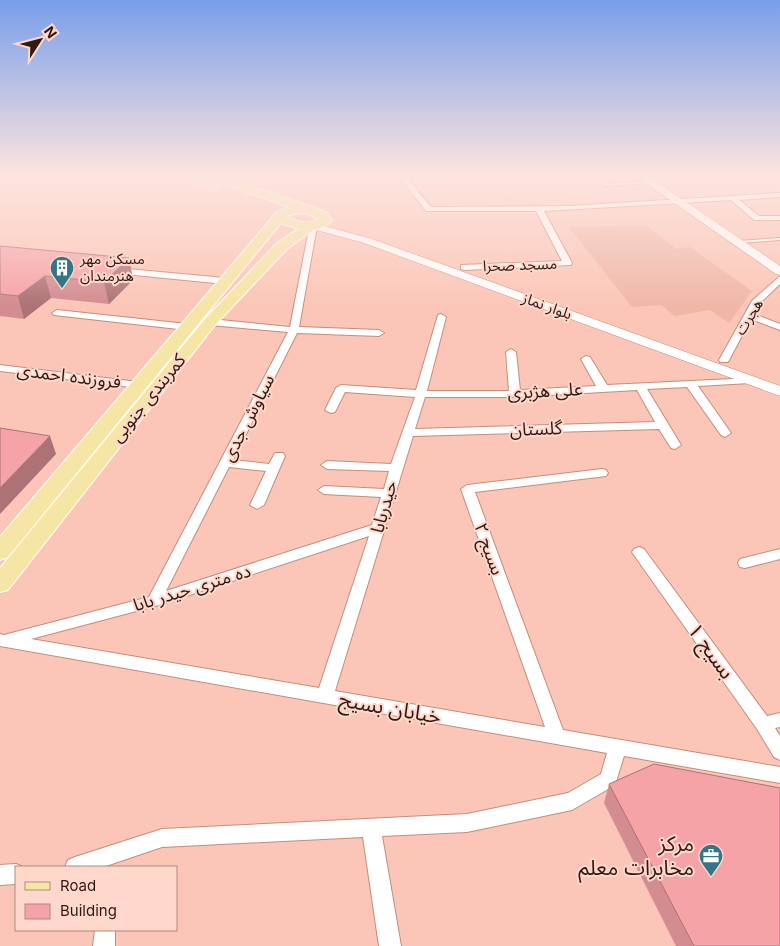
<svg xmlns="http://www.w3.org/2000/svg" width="780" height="946" viewBox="0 0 780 946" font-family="Inter,'Noto Sans Arabic',sans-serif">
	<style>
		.built { fill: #f0b7a7 }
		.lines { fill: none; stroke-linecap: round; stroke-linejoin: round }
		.service-casing { stroke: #c88b79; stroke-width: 2 }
		.minor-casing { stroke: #c88b79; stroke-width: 2 }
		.secondary-casing { stroke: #c88b79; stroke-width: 1 }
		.primary-casing { stroke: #fff; stroke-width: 2 }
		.service { fill: #fff; fill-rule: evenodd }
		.minor { fill: #fff; fill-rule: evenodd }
		.secondary { fill: #fff; fill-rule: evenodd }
		.primary { fill: #f5e6a5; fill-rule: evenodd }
		.wall { fill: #d38c90 }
		.shaded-wall { fill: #ac7275 }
		.building { fill: #f5a3a7; stroke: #ac7275 }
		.labels { text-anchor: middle; stroke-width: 4; stroke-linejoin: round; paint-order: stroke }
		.far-poi-label { font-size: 15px; fill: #301912; stroke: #ffd7cb; text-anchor: start }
		.far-street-label { font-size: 15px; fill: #301912; stroke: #ffd7cb }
		.street-label { font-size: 18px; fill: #301912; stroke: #ffd7cb }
		.near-street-label { font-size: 21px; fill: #301912; stroke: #ffd7cb }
		.near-poi-label { font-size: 21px; fill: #301912; stroke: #ffd7cb; text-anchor: end }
	</style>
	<rect width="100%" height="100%" fill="#fbc6b7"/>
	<path class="built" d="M 646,225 L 676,249 L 690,247 L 752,291 L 729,323 L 710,310 L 675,316 L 661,305 L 632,307 L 569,227 Z"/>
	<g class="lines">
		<defs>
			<path id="service" d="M 248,174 L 253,174 L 230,184 L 227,183 Z
				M 669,174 L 686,174 L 684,175 L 643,178 L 641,177 L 643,176 Z
				M 590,175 L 606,184 L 650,181 L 652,182 L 650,183 L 605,186 L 589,177 L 403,179 L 401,178 L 403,177 Z
				M 780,238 L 780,240 L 738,243 L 736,242 L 738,241 Z"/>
			<path id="minor" d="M 397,174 L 404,174 L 431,207 L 569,206 L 780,193 L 780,197 L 739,200 L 759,216 L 780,216 L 780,220 L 754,220 L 731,200 L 544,211 L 572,263 L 571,265 L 464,270 L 461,269 L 461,265 L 562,261 L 536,211 L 426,211 Z
				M 310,224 L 317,226 L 299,327 L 379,330 L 384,333 L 379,336 L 297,333 L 233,460 L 269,464 L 275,453 L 283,453 L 285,456 L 264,505 L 257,509 L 250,505 L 266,471 L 229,467 L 166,591 L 372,525 L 381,497 L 324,494 L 318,490 L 324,486 L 384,489 L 389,471 L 327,469 L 321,465 L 327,461 L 391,464 L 415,397 L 345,392 L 335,412 L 331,413 L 325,410 L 336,388 L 341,385 L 416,390 L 438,315 L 441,314 L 446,317 L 427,391 L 509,391 L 506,352 L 511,349 L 516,352 L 520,390 L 596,386 L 581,359 L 586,356 L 590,357 L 607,385 L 754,378 L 755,380 L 754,382 L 750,383 L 698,386 L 731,433 L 725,437 L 721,435 L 687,387 L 647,389 L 681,445 L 675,449 L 671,448 L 659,429 L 413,436 L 335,691 L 545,727 L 461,489 L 467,485 L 602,469 L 606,470 L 608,473 L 606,476 L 475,492 L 563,730 L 780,767 L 780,783 L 624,756 L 615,785 L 572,810 L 467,832 L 382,836 L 401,946 L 379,946 L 363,837 L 162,847 L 103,867 L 65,867 L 68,860 L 75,857 L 162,829 L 467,814 L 568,793 L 601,774 L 607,753 L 0,646 L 0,634 L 4,635 L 149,597 L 288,332 L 210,325 L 205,322 L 210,319 L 290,327 ZM 637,390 L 655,422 L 415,429 L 425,397 L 515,397 ZM 369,536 L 319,688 L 31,639 L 159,605 Z
				M 117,268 L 225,278 L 229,281 L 225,284 L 114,273 L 113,271 Z
				M 780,276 L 780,284 L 759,304 L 754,314 L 780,324 L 780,330 L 751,319 L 728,362 L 720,362 L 719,360 L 752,301 Z
				M 57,310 L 187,324 L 192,327 L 187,330 L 54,315 L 52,313 Z
				M 0,365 L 138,382 L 143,385 L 138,388 L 0,371 Z
				M 639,547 L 644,549 L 767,716 L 780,713 L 780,727 L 775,728 L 780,736 L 780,760 L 774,757 L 757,729 L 634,555 L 632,552 L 634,549 Z
				M 780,549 L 780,559 L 745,568 L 740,567 L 738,563 L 740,559 Z
				M 16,864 L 23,867 L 16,867 L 16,884 L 0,885 L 0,865 Z
				M 95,930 L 115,930 L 115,946 L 93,946 Z"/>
			<path id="secondary" d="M 633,174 L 645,174 L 780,266 L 780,275 L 776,274 Z
				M 313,223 L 372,239 L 780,386 L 780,396 L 364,243 L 309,228 L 308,226 Z"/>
			<path id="primary" d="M 175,174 L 190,174 L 219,185 L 221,187 L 215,190 L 211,189 Z
				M 199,174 L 215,174 L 316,208 L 327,213 L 332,220 L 326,226 L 313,230 L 287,249 L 215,325 L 8,590 L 0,592 L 0,568 L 205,319 L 277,243 L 298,229 L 281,223 L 8,557 L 0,560 L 0,537 L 277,212 L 289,207 L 200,176 ZM 306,213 L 319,219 C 309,225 297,222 287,216 L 294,214 Z"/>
		</defs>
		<use href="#service" class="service-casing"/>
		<use href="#minor" class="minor-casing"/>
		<use href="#secondary" class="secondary-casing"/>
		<use href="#primary" class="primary-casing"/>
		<use href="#service" class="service"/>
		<use href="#minor" class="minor"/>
		<use href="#secondary" class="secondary"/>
		<use href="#primary" class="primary"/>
	</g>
	<path class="wall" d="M 0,246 L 129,258 L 133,280 L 109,304 L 51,298 L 24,319 L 0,316 Z
		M 609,784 L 780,946 L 676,946 L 604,803 Z"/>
	<path class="shaded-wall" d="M 129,258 L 133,280 L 109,304 L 104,282 Z
		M 45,276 L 51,298 L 24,319 L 18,296 Z
		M 50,436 L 56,454 L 0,514 L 0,488 Z"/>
	<path class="building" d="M 0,246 L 129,258 L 104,282 L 45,276 L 18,296 L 0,294 Z
		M 0,428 L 50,436 L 0,488 Z
		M 654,764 L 780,788 L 780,946 L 694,946 L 609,784 Z"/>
	<linearGradient id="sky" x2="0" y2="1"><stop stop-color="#799eea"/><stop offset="0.57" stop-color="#fde5df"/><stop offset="1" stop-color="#fde5df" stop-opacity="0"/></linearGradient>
	<rect width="780" height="307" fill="url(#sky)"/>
	<defs>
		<symbol id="building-pin" viewBox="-11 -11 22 30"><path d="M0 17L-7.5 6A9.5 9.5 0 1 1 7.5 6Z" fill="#337787" stroke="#ffd7cb"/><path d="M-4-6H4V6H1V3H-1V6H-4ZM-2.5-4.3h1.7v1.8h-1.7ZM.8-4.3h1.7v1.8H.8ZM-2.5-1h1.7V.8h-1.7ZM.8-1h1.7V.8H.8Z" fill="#fff"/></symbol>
		<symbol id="office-pin" viewBox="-11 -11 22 30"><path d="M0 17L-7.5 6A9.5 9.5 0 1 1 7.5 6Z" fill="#337787" stroke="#ffd7cb"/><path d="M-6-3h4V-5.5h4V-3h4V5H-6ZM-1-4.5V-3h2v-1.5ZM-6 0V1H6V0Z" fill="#fff"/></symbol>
	</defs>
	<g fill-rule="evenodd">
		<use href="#building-pin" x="48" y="254" width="28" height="38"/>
		<use href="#office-pin" x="697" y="842" width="28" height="38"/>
	</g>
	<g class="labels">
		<g class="far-poi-label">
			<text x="80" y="264">مسکن مهر<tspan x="80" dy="17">هنرمندان</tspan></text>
		</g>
		<g class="far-street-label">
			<text transform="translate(520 265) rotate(-2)" y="5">مسجد صحرا</text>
			<text transform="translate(547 306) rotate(20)" y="5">بلوار نماز</text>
			<text transform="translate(749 317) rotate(-58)" y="5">هجرت</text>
		</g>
		<g class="street-label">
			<text transform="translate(69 376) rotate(7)" y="6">فروزنده احمدی</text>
			<text transform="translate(545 391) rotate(-3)" y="6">علی هژبری</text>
			<text transform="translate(148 398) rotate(-51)" y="6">کمربندی جنوبی</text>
			<text transform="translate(248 418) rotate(-63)" y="6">سیاوش جدی</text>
			<text transform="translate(536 429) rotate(-2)" y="6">گلستان</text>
			<text transform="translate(384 507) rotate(-74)" y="6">حیدربابا</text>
			<text transform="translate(489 549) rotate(70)" y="6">بسیج ۲</text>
			<text transform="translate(192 588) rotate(-17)" y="6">ده متری حیدر بابا</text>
		</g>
		<g class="near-street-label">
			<text transform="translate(711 651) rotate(54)" y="7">بسیج ۱</text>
			<text transform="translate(390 708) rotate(10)" y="7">خیابان بسیج</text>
		</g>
		<g class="near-poi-label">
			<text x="694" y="851">مرکز<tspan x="694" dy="24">مخابرات معلم</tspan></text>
		</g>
	</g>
	<rect x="15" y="866" width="162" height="65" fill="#ffd7cb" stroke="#ac8b81"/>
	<rect x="25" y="882" width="25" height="8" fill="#f5e6a5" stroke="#ac8b81"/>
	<text x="60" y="891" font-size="15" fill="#301912">Road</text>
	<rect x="25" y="904" width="25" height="15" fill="#f5a3a7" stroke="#ac8b81"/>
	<text x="60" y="916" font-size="15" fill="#301912">Building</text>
	<g transform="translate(40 40) rotate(54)" stroke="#ffd7cb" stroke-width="4" paint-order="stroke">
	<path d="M0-4L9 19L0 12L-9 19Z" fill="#301912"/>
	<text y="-8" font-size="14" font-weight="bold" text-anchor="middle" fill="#301912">N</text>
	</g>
</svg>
